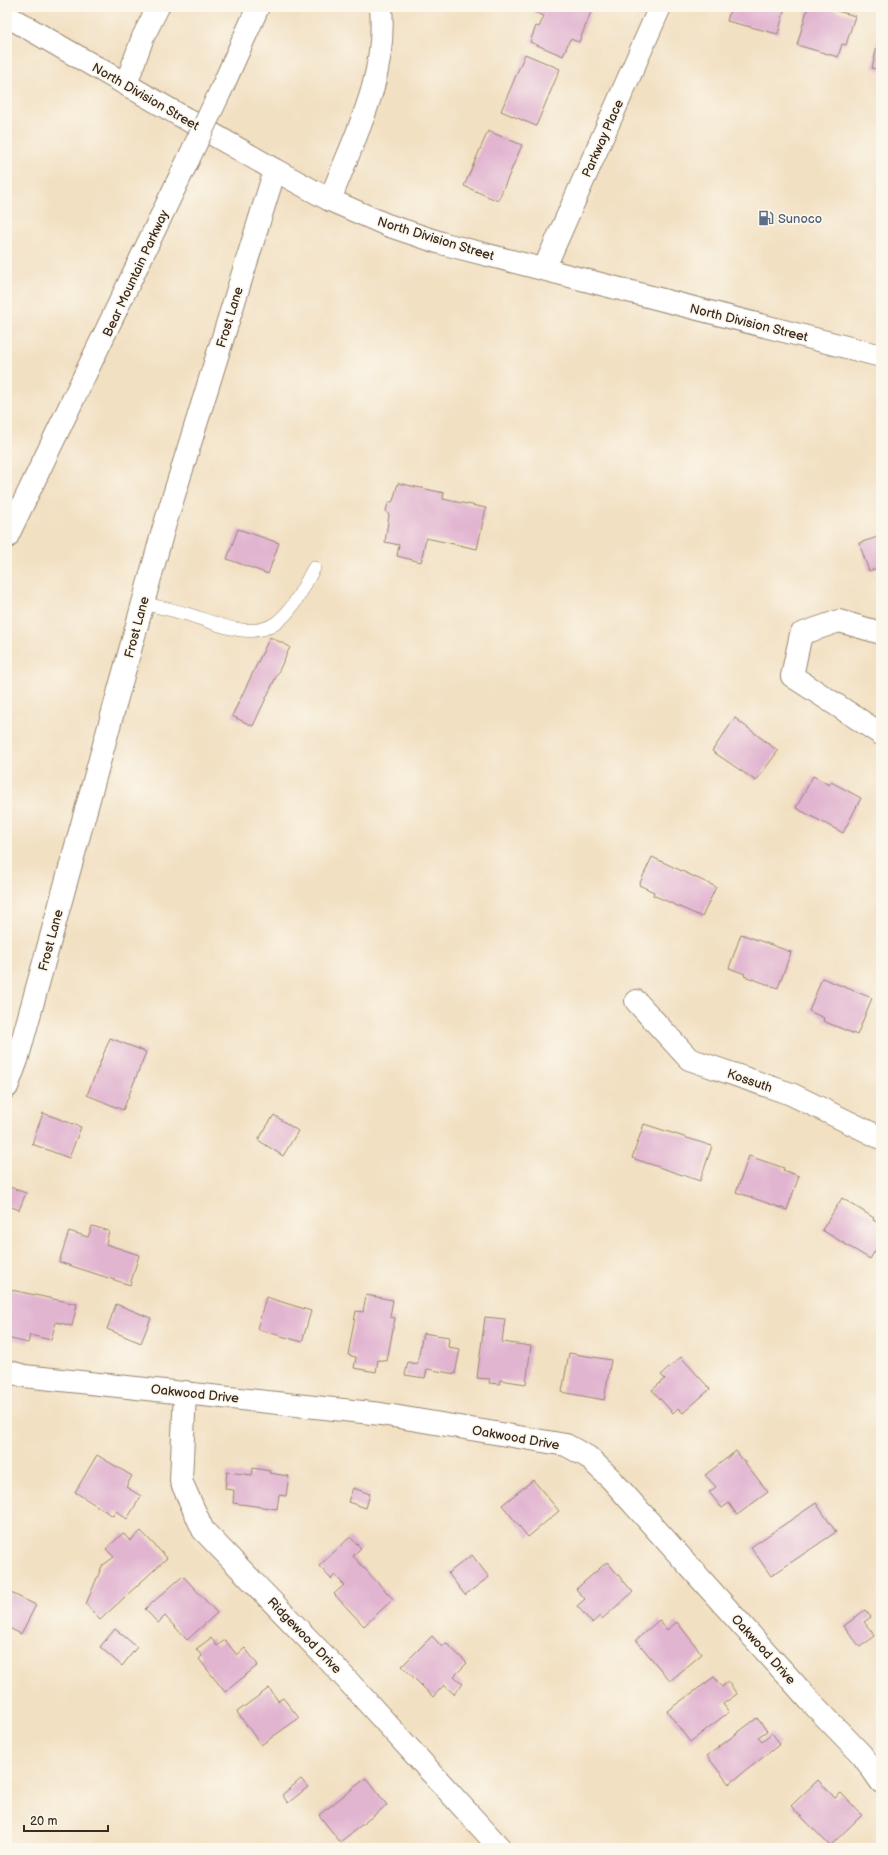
<svg xmlns="http://www.w3.org/2000/svg" width="888" height="1855" viewBox="0 0 888 1855" font-family="'Balsamiq Sans',sans-serif">
	<style>
		.building { fill: #e1b4d0 }
		.lines { fill: none; stroke-linecap: round; stroke-linejoin: round }
		.lane-casing { stroke: #968570; stroke-width: 14 }
		.street-casing { stroke: #968570; stroke-width: 24 }
		.secondary-casing { stroke: #968570; stroke-width: 24 }
		.highway-casing { stroke: #968570; stroke-width: 24 }
		.lane { stroke: #fff; stroke-width: 13 }
		.street { stroke: #fff; stroke-width: 22 }
		.secondary { stroke: #fff; stroke-width: 22 }
		.highway { stroke: #fff; stroke-width: 22 }
		.highway-bridge-casing { stroke: #968570; stroke-width: 24; stroke-linecap: butt }
		.highway-bridge { stroke: #fff; stroke-width: 22 }
		.labels { text-anchor: middle; stroke-width: 3.5; stroke-linejoin: round; paint-order: stroke }
		.street-label { font-size: 13px; fill: #3b2a1e; stroke: #fbf7ec }
		.service-label { font-size: 13px; fill: #4e5e75; stroke: #fbf7ec; text-anchor: start }
	</style>
	<rect width="100%" height="100%" fill="#fbf7ec"/>
	<filter id="ink" filterUnits="userSpaceOnUse"><feTurbulence type="fractalNoise" baseFrequency=".025" numOctaves="2"/><feDisplacementMap in="SourceGraphic" scale="8" xChannelSelector="R" yChannelSelector="G"/><feConvolveMatrix kernelMatrix="1 2 1 2 8 2 1 2 1" color-interpolation-filters="sRGB"/></filter>
	<filter id="wash" filterUnits="userSpaceOnUse"><feTurbulence type="fractalNoise" baseFrequency=".012" numOctaves="4" result="noise"/><feDisplacementMap in="SourceGraphic" scale="16" xChannelSelector="R" yChannelSelector="G"/><feGaussianBlur stdDeviation="0.9" result="paint"/><feColorMatrix in="noise" values="0 0 0 0 0 0 0 0 0 0 0 0 0 0 0 0 0 1.4 0 .05"/><feComposite in="paint" operator="in"/></filter>
	<g filter="url(#wash)">
		<rect width="100%" height="100%" fill="#f2e0c2"/>
		<g id="blocks">
			<path class="building" d="M 534,7 L 593,7 L 579,42 L 570,39 L 563,56 L 530,42 L 536,26 L 539,27 L 544,16 L 532,11 Z
				M 731,7 L 785,7 L 778,34 L 727,21 Z
				M 808,7 L 823,7 L 855,16 L 846,45 L 842,44 L 838,57 L 797,45 Z
				M 880,33 L 881,33 L 881,71 L 872,68 Z
				M 525,54 L 560,69 L 536,126 L 501,111 Z
				M 488,131 L 522,145 L 498,201 L 464,186 Z
				M 398,483 L 444,493 L 443,499 L 486,508 L 477,549 L 426,538 L 421,562 L 397,556 L 399,545 L 385,542 L 389,515 L 386,511 L 388,503 L 393,501 Z
				M 238,529 L 279,543 L 268,574 L 227,559 Z
				M 881,536 L 881,567 L 869,571 L 859,543 Z
				M 270,637 L 290,647 L 253,726 L 232,716 Z
				M 735,718 L 778,751 L 756,781 L 712,751 Z
				M 813,776 L 829,785 L 831,782 L 861,798 L 843,833 L 796,808 Z
				M 652,857 L 716,887 L 702,917 L 653,895 L 654,892 L 639,885 Z
				M 741,934 L 791,952 L 778,988 L 744,976 L 745,974 L 729,968 Z
				M 822,978 L 872,998 L 857,1035 L 823,1021 L 824,1018 L 809,1011 Z
				M 110,1038 L 146,1052 L 123,1110 L 87,1095 Z
				M 43,1113 L 81,1127 L 69,1158 L 32,1144 Z
				M 274,1115 L 298,1131 L 283,1156 L 258,1140 Z
				M 644,1124 L 712,1146 L 700,1181 L 632,1158 Z
				M 749,1156 L 784,1168 L 783,1170 L 799,1176 L 787,1210 L 736,1192 Z
				M 7,1186 L 26,1193 L 19,1210 L 7,1205 Z
				M 842,1198 L 874,1218 L 873,1220 L 881,1225 L 881,1241 L 870,1259 L 822,1230 Z
				M 92,1226 L 109,1231 L 106,1244 L 139,1255 L 130,1285 L 59,1262 L 69,1231 L 88,1237 Z
				M 7,1289 L 77,1304 L 72,1326 L 56,1322 L 51,1340 L 30,1335 L 28,1343 L 7,1338 Z
				M 366,1295 L 393,1300 L 390,1317 L 395,1318 L 387,1361 L 378,1360 L 376,1372 L 354,1368 L 356,1357 L 348,1355 L 356,1311 L 363,1312 Z
				M 266,1297 L 311,1311 L 302,1342 L 257,1329 Z
				M 116,1304 L 151,1318 L 141,1343 L 107,1329 Z
				M 485,1317 L 505,1319 L 502,1342 L 531,1346 L 526,1384 L 500,1380 L 500,1384 L 489,1383 L 490,1379 L 477,1378 Z
				M 423,1333 L 449,1337 L 448,1347 L 460,1349 L 455,1374 L 427,1369 L 425,1378 L 405,1375 L 408,1362 L 417,1364 Z
				M 569,1353 L 611,1360 L 604,1400 L 562,1392 Z
				M 681,1357 L 710,1389 L 683,1413 L 678,1408 L 673,1413 L 652,1390 L 665,1379 L 661,1375 Z
				M 736,1451 L 768,1492 L 737,1515 L 729,1503 L 722,1508 L 709,1492 L 716,1487 L 705,1475 Z
				M 97,1455 L 132,1476 L 126,1487 L 141,1496 L 127,1519 L 116,1511 L 113,1516 L 75,1492 Z
				M 253,1468 L 270,1471 L 269,1473 L 289,1476 L 286,1496 L 279,1495 L 277,1509 L 233,1503 L 234,1490 L 225,1489 L 227,1472 L 252,1475 Z
				M 533,1480 L 559,1511 L 528,1537 L 502,1505 Z
				M 353,1488 L 370,1494 L 366,1508 L 348,1502 Z
				M 816,1503 L 836,1532 L 771,1576 L 751,1547 Z
				M 141,1531 L 167,1558 L 100,1620 L 86,1604 L 102,1566 L 114,1557 L 106,1549 L 123,1533 L 130,1541 Z
				M 350,1537 L 361,1548 L 353,1556 L 393,1599 L 364,1626 L 334,1594 L 344,1585 L 335,1575 L 331,1579 L 319,1566 Z
				M 472,1555 L 489,1577 L 465,1595 L 448,1573 Z
				M 607,1562 L 633,1592 L 602,1619 L 600,1616 L 592,1623 L 577,1606 L 585,1599 L 576,1589 Z
				M 183,1576 L 217,1613 L 187,1640 L 165,1616 L 158,1623 L 145,1609 Z
				M 11,1593 L 36,1605 L 21,1634 L 7,1627 L 7,1601 Z
				M 865,1610 L 871,1617 L 864,1622 L 875,1636 L 860,1647 L 844,1626 Z
				M 659,1620 L 667,1630 L 677,1622 L 702,1654 L 670,1681 L 636,1640 Z
				M 115,1629 L 137,1647 L 122,1666 L 100,1647 Z
				M 432,1636 L 442,1647 L 446,1643 L 467,1663 L 454,1676 L 463,1684 L 454,1694 L 444,1685 L 433,1697 L 402,1666 Z
				M 211,1638 L 217,1646 L 225,1640 L 237,1655 L 245,1648 L 258,1665 L 225,1692 L 199,1659 L 202,1656 L 196,1649 Z
				M 714,1677 L 722,1687 L 728,1682 L 737,1694 L 723,1704 L 729,1712 L 690,1742 L 667,1711 Z
				M 269,1688 L 278,1701 L 283,1698 L 299,1718 L 261,1745 L 237,1712 Z
				M 757,1718 L 767,1731 L 758,1737 L 762,1741 L 772,1733 L 780,1744 L 729,1784 L 707,1756 Z
				M 366,1778 L 387,1805 L 340,1842 L 319,1815 Z
				M 301,1779 L 308,1787 L 288,1803 L 282,1795 Z
				M 818,1780 L 835,1798 L 841,1793 L 862,1815 L 830,1846 L 791,1806 Z"/>
		</g>
	</g>
	<g filter="url(#ink)">
		<use href="#blocks" fill-opacity="0" stroke="#968570" stroke-width="1"/>
		<g class="lines">
			<defs>
				<path id="lane" d="M 143,603 C 158,607 173,610 187,614 C 213,622 250,641 276,623 C 294,610 303,587 314,568"/>
				<path id="street" d="M 544,269 L 660,7
					M 881,633 L 839,621 L 801,634 L 792,676 L 881,734
					M 636,1001 L 689,1059 L 791,1094 L 881,1138
					M 7,1087 L 17,1060 L 164,527 L 275,170
					M 7,1371 L 24,1376 L 381,1414 L 566,1445 L 588,1457 L 611,1479 L 810,1701 L 862,1755 L 881,1782
					M 185,1392 L 181,1481 L 203,1530 L 337,1669 L 500,1848"/>
				<path id="secondary" d="M 7,16 L 275,170 L 330,200 L 387,225 L 441,243 L 881,356"/>
				<path id="highway" d="M 126,84 L 143,37 L 158,7
					M 221,90 L 258,7
					M 330,200 C 355,134 387,80 381,7
					M 7,537 L 189,158"/>
			</defs>
			<use href="#lane" class="lane-casing"/>
			<use href="#street" class="street-casing"/>
			<use href="#secondary" class="secondary-casing"/>
			<use href="#highway" class="highway-casing"/>
			<use href="#lane" class="lane"/>
			<use href="#street" class="street"/>
			<use href="#secondary" class="secondary"/>
			<use href="#highway" class="highway"/>
			<defs>
				<path id="highway-bridge" d="M 189,158 L 221,90"/>
			</defs>
			<use href="#highway-bridge" class="highway-bridge-casing"/>
			<use href="#highway-bridge" class="highway-bridge"/>
		</g>
	</g>
	<defs>
		<symbol id="fuel-bare" viewBox="-9 -9 18 18"><path d="M-5.5-6h7V0h2V4h1.3V-2.5L3-4.5l.8-.8L6-3V5H2.5V1h-1V6h-7ZM-4.2-4.7v3.2H.2V-4.7Z" fill="#5c6f8a" stroke="#fbf7ec" stroke-width="2.5" paint-order="stroke"/></symbol>
	</defs>
	<g fill-rule="evenodd">
		<use href="#fuel-bare" x="755" y="207" width="22" height="22"/>
	</g>
	<g class="labels">
		<g class="street-label">
			<text transform="translate(146 96) rotate(30)" y="5">North Division Street</text>
			<text transform="translate(602 138) rotate(-66)" y="5">Parkway Place</text>
			<text transform="translate(436 238) rotate(17)" y="5">North Division Street</text>
			<text transform="translate(135 273) rotate(-65)" y="5">Bear Mountain Parkway</text>
			<text transform="translate(229 317) rotate(-73)" y="5">Frost Lane</text>
			<text transform="translate(749 322) rotate(14)" y="5">North Division Street</text>
			<text transform="translate(136 627) rotate(-75)" y="5">Frost Lane</text>
			<text transform="translate(50 940) rotate(-75)" y="5">Frost Lane</text>
			<text transform="translate(750 1080) rotate(19)" y="5">Kossuth</text>
			<text transform="translate(195 1393) rotate(6)" y="5">Oakwood Drive</text>
			<text transform="translate(516 1437) rotate(10)" y="5">Oakwood Drive</text>
			<text transform="translate(305 1635) rotate(46)" y="5">Ridgewood Drive</text>
			<text transform="translate(764 1649) rotate(48)" y="5">Oakwood Drive</text>
		</g>
		<g class="service-label">
			<text x="778" y="223">Sunoco</text>
		</g>
	</g>
	<rect width="888" height="1855" fill="none" stroke="#fbf7ec" stroke-width="24"/>
	<path d="M24 1825v6h84v-6" fill="none" stroke="#3b2a1e" stroke-width="2"/>
	<text x="30" y="1825" font-size="12" fill="#3b2a1e" stroke="#fbf7ec" stroke-width="3" paint-order="stroke">20 m</text>
</svg>
